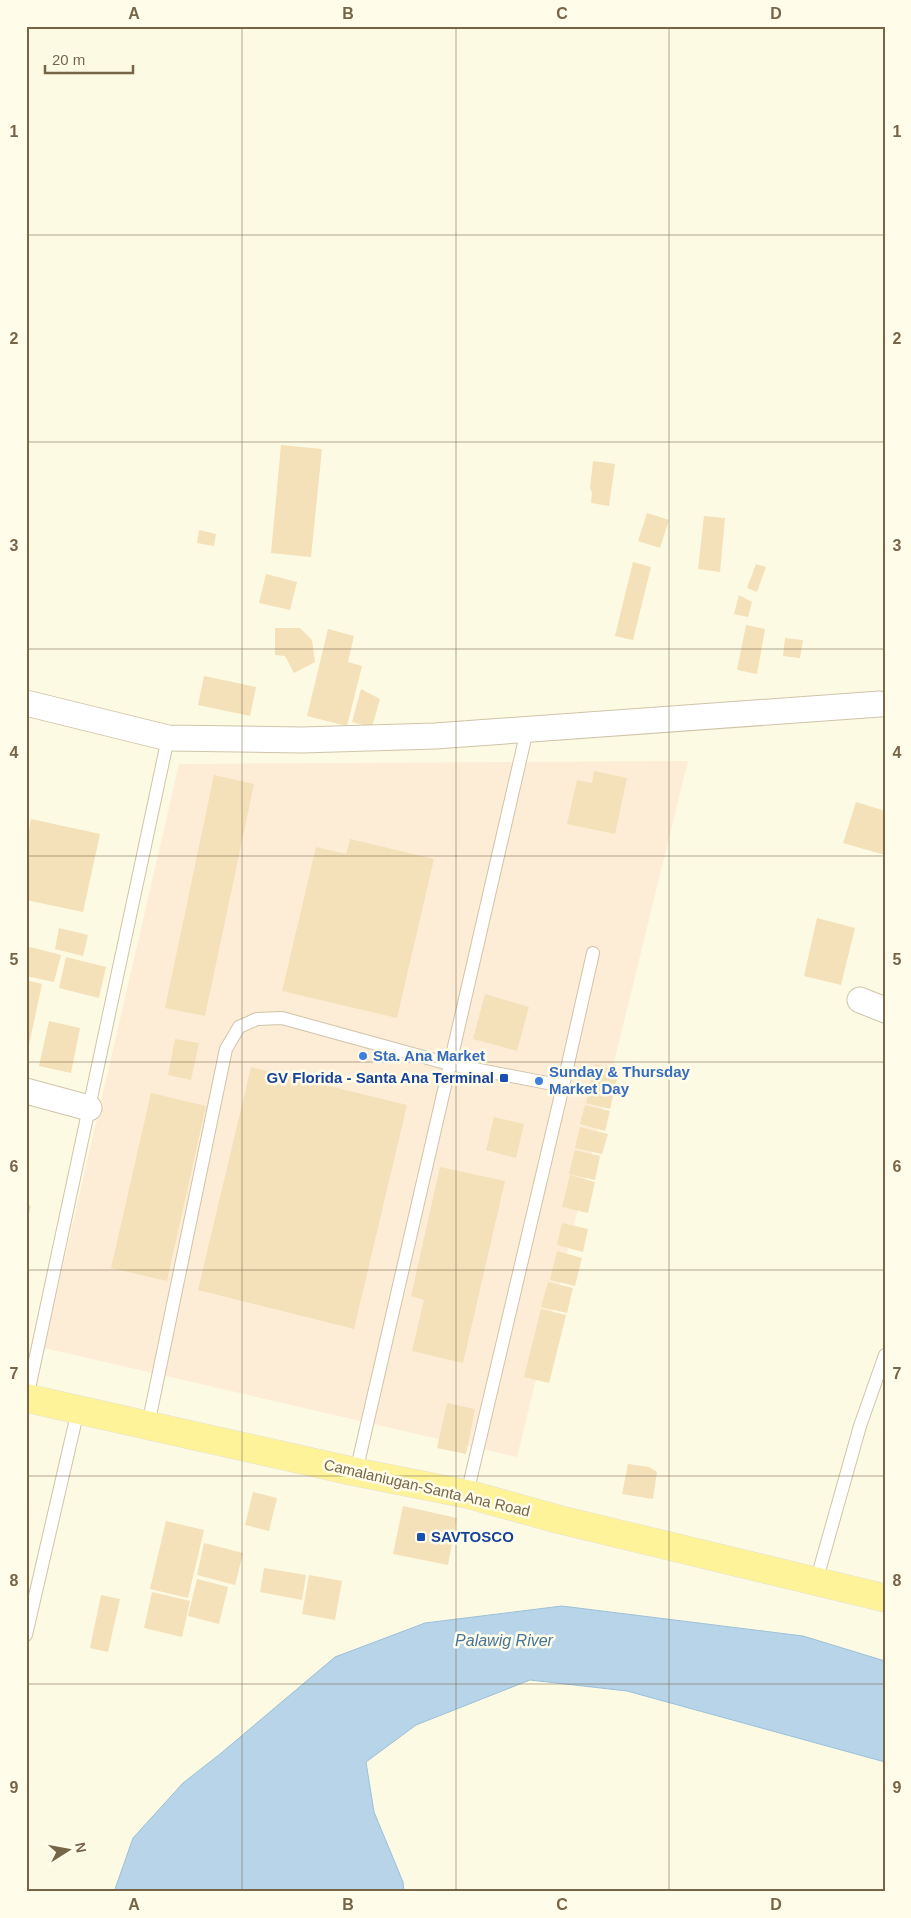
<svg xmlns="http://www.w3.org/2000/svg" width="911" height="1918" viewBox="0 0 911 1918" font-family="Helvetica,sans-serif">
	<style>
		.commercial { fill: #feedd6 }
		.water { fill: #b7d4e8; stroke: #9cc0da }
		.building { fill: #f4e0b9 }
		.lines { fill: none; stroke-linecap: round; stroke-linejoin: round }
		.service-casing { stroke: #cfc4a9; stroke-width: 14 }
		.minor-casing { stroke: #cfc4a9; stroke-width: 27 }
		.primary-casing { stroke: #e4e0da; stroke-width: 29 }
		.service { stroke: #fff; stroke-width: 12 }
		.minor { stroke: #fff; stroke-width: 25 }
		.primary { stroke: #fff399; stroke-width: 28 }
		.grid { fill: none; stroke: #776548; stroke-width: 1; stroke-opacity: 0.55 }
		.shop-dot { fill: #3f7fe0; stroke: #fffcea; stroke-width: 2 }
		.transit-dot { fill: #1a4fb4; stroke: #fffcea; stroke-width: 2 }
		.labels { text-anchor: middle; stroke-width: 5; stroke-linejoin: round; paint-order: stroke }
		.shop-label { font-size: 15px; font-weight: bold; fill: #366cbe; stroke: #fffcea; text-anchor: start }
		.transit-label { font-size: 15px; font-weight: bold; fill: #164399; stroke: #fffcea; text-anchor: end }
		.street-label { font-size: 15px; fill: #776548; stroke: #fffcea }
		.water-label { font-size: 16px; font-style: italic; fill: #46769a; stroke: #fffcea }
		.neatline { fill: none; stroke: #776548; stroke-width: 2 }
		.grid-label { font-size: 16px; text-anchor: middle; font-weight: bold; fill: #776548 }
	</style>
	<rect width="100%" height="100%" fill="#fdfae3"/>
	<path class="commercial" d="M 688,761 L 517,1457 L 44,1348 L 179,764 Z"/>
	<path class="water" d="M 562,1606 L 803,1636 L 885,1661 L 885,1762 L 627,1691 L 530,1680 L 416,1725 L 366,1762 L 374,1812 L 403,1882 L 404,1892 L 114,1892 L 133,1838 L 183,1783 L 220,1754 L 335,1657 L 425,1623 Z"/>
	<path class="building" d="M 281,445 L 322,449 L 311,557 L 271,553 Z
		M 593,461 L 615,464 L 609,506 L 591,503 L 592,493 L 590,488 Z
		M 647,513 L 669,520 L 660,548 L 638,541 Z
		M 704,516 L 725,518 L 720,572 L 698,569 Z
		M 199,530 L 216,534 L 214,546 L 197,543 Z
		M 633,562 L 651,567 L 633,640 L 615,636 Z
		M 756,564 L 766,567 L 757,592 L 747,588 Z
		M 266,574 L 297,582 L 290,610 L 259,603 Z
		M 739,595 L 752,602 L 748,617 L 734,614 Z
		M 746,625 L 765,629 L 757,674 L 737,670 Z
		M 275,628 L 300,628 L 312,640 L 315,662 L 294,673 L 285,656 L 275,655 Z
		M 328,629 L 354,636 L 348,662 L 362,666 L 347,726 L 307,716 Z
		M 785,638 L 803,640 L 800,658 L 783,656 Z
		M 204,676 L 256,687 L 250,716 L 198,705 Z
		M 361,689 L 380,699 L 372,727 L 352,722 Z
		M 594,771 L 627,778 L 615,834 L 567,824 L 577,780 L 592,783 Z
		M 214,775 L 254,784 L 205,1016 L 165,1008 Z
		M 856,802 L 885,811 L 885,855 L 843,843 Z
		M 31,819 L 100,834 L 83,912 L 26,900 L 26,844 Z
		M 350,839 L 434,859 L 397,1018 L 282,991 L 316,847 L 346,854 Z
		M 817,918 L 855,928 L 841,985 L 804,976 Z
		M 59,928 L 88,935 L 83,956 L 55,949 Z
		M 26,946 L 61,955 L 54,982 L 26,976 Z
		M 66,957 L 106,967 L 99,998 L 59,988 Z
		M 26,980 L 42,984 L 27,1054 L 26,1054 Z
		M 485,994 L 529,1007 L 517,1051 L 473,1039 Z
		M 49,1021 L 80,1028 L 71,1073 L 39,1066 Z
		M 175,1039 L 199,1043 L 191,1080 L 168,1075 Z
		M 595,1064 L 619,1071 L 610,1109 L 586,1103 Z
		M 251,1067 L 407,1105 L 354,1329 L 198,1290 Z
		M 151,1093 L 206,1106 L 167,1281 L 111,1268 Z
		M 585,1105 L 610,1111 L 605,1131 L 580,1124 Z
		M 494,1117 L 524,1124 L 516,1158 L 486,1150 Z
		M 580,1127 L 608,1134 L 602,1154 L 575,1148 Z
		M 575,1150 L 600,1156 L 595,1180 L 569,1174 Z
		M 440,1167 L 505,1181 L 463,1363 L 412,1351 L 424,1300 L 411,1296 Z
		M 570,1175 L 595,1182 L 588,1213 L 562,1207 Z
		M 26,1205 L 31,1206 L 27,1222 L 26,1222 Z
		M 562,1223 L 588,1229 L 583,1252 L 557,1245 Z
		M 557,1251 L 582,1258 L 575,1286 L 550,1280 Z
		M 548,1282 L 573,1288 L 567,1313 L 541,1307 Z
		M 541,1309 L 566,1315 L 549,1383 L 524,1377 Z
		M 447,1403 L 475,1409 L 466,1454 L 437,1448 Z
		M 628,1464 L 649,1467 L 657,1472 L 653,1499 L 622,1494 Z
		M 253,1492 L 277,1498 L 269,1531 L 245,1525 Z
		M 403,1506 L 457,1518 L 448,1565 L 393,1554 Z
		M 166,1521 L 204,1530 L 188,1598 L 150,1589 Z
		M 204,1543 L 243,1553 L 235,1585 L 197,1575 Z
		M 264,1568 L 306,1575 L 302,1600 L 260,1592 Z
		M 309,1575 L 342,1581 L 335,1620 L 302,1614 Z
		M 197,1579 L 228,1587 L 219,1624 L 188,1616 Z
		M 152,1592 L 190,1601 L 182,1637 L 144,1628 Z
		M 101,1595 L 120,1599 L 108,1652 L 90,1648 Z"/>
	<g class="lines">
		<defs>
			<path id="service" d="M 27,1398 L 168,738
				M 148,1425 L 226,1049 L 239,1027 L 257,1019 L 282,1018 L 449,1064 L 563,1086
				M 356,1472 L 527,730
				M 467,1494 L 563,1086 L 593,953
				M 816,1582 L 860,1426 L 885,1355
				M 26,1635 L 78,1410"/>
			<path id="minor" d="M 26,703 L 168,738 L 302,740 L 435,736 L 880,704
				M 860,1000 L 885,1010
				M 26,1091 L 89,1108"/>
			<path id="primary" d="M 26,1398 L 356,1472 L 467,1494 L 561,1520 L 885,1598"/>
		</defs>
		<use href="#service" class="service-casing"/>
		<use href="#minor" class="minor-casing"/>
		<use href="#primary" class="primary-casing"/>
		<use href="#service" class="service"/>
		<use href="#minor" class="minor"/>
		<use href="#primary" class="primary"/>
	</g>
	<path class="grid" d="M 242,26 L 242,1892M 456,26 L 456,1892M 669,26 L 669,1892M 26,235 L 885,235M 26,442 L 885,442M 26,649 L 885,649M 26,856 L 885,856M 26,1062 L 885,1062M 26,1270 L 885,1270M 26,1476 L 885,1476M 26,1684 L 885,1684"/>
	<g class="shop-dot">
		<circle cx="363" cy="1056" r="5"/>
		<circle cx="539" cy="1081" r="5"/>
	</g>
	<g class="transit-dot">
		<rect x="499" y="1073" width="10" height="10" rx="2.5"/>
		<rect x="416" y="1532" width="10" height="10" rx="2.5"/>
	</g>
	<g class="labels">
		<g class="shop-label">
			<text x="373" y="1061">Sta. Ana Market</text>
			<text x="549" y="1077">Sunday &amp; Thursday<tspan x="549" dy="17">Market Day</tspan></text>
		</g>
		<g class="transit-label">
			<text x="494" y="1083">GV Florida - Santa Ana Terminal</text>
			<text x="431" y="1542" text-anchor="start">SAVTOSCO</text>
		</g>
		<g class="street-label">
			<text transform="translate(427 1488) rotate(13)" y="5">Camalaniugan-Santa Ana Road</text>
		</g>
		<g class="water-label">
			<text x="504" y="1646">Palawig River</text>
		</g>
	</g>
	<rect width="911" height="1918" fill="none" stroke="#fffcea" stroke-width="55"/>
	<g transform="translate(68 1850) rotate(79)" stroke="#fffcea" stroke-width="4" paint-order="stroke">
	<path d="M0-4L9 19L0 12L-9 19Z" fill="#776548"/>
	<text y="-8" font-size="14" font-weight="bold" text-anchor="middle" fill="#776548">N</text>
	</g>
	<path d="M45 65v8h88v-8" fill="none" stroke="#776548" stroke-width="2.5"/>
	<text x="52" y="65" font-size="15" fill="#776548" stroke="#fffcea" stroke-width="4" paint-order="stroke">20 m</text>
	<rect x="28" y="28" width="856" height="1862" class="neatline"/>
	<g class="grid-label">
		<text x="134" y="19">A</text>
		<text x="348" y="19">B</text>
		<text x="562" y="19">C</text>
		<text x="776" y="19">D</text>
		<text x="14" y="137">1</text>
		<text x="897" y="137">1</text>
		<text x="14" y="344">2</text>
		<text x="897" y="344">2</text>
		<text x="14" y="551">3</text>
		<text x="897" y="551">3</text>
		<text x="14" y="758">4</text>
		<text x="897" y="758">4</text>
		<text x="14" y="965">5</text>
		<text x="897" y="965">5</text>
		<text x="14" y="1172">6</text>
		<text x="897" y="1172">6</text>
		<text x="14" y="1379">7</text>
		<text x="897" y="1379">7</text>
		<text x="14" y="1586">8</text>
		<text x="897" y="1586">8</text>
		<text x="14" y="1793">9</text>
		<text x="897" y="1793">9</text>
		<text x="134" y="1910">A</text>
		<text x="348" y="1910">B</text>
		<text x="562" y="1910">C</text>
		<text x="776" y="1910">D</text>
	</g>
</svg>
